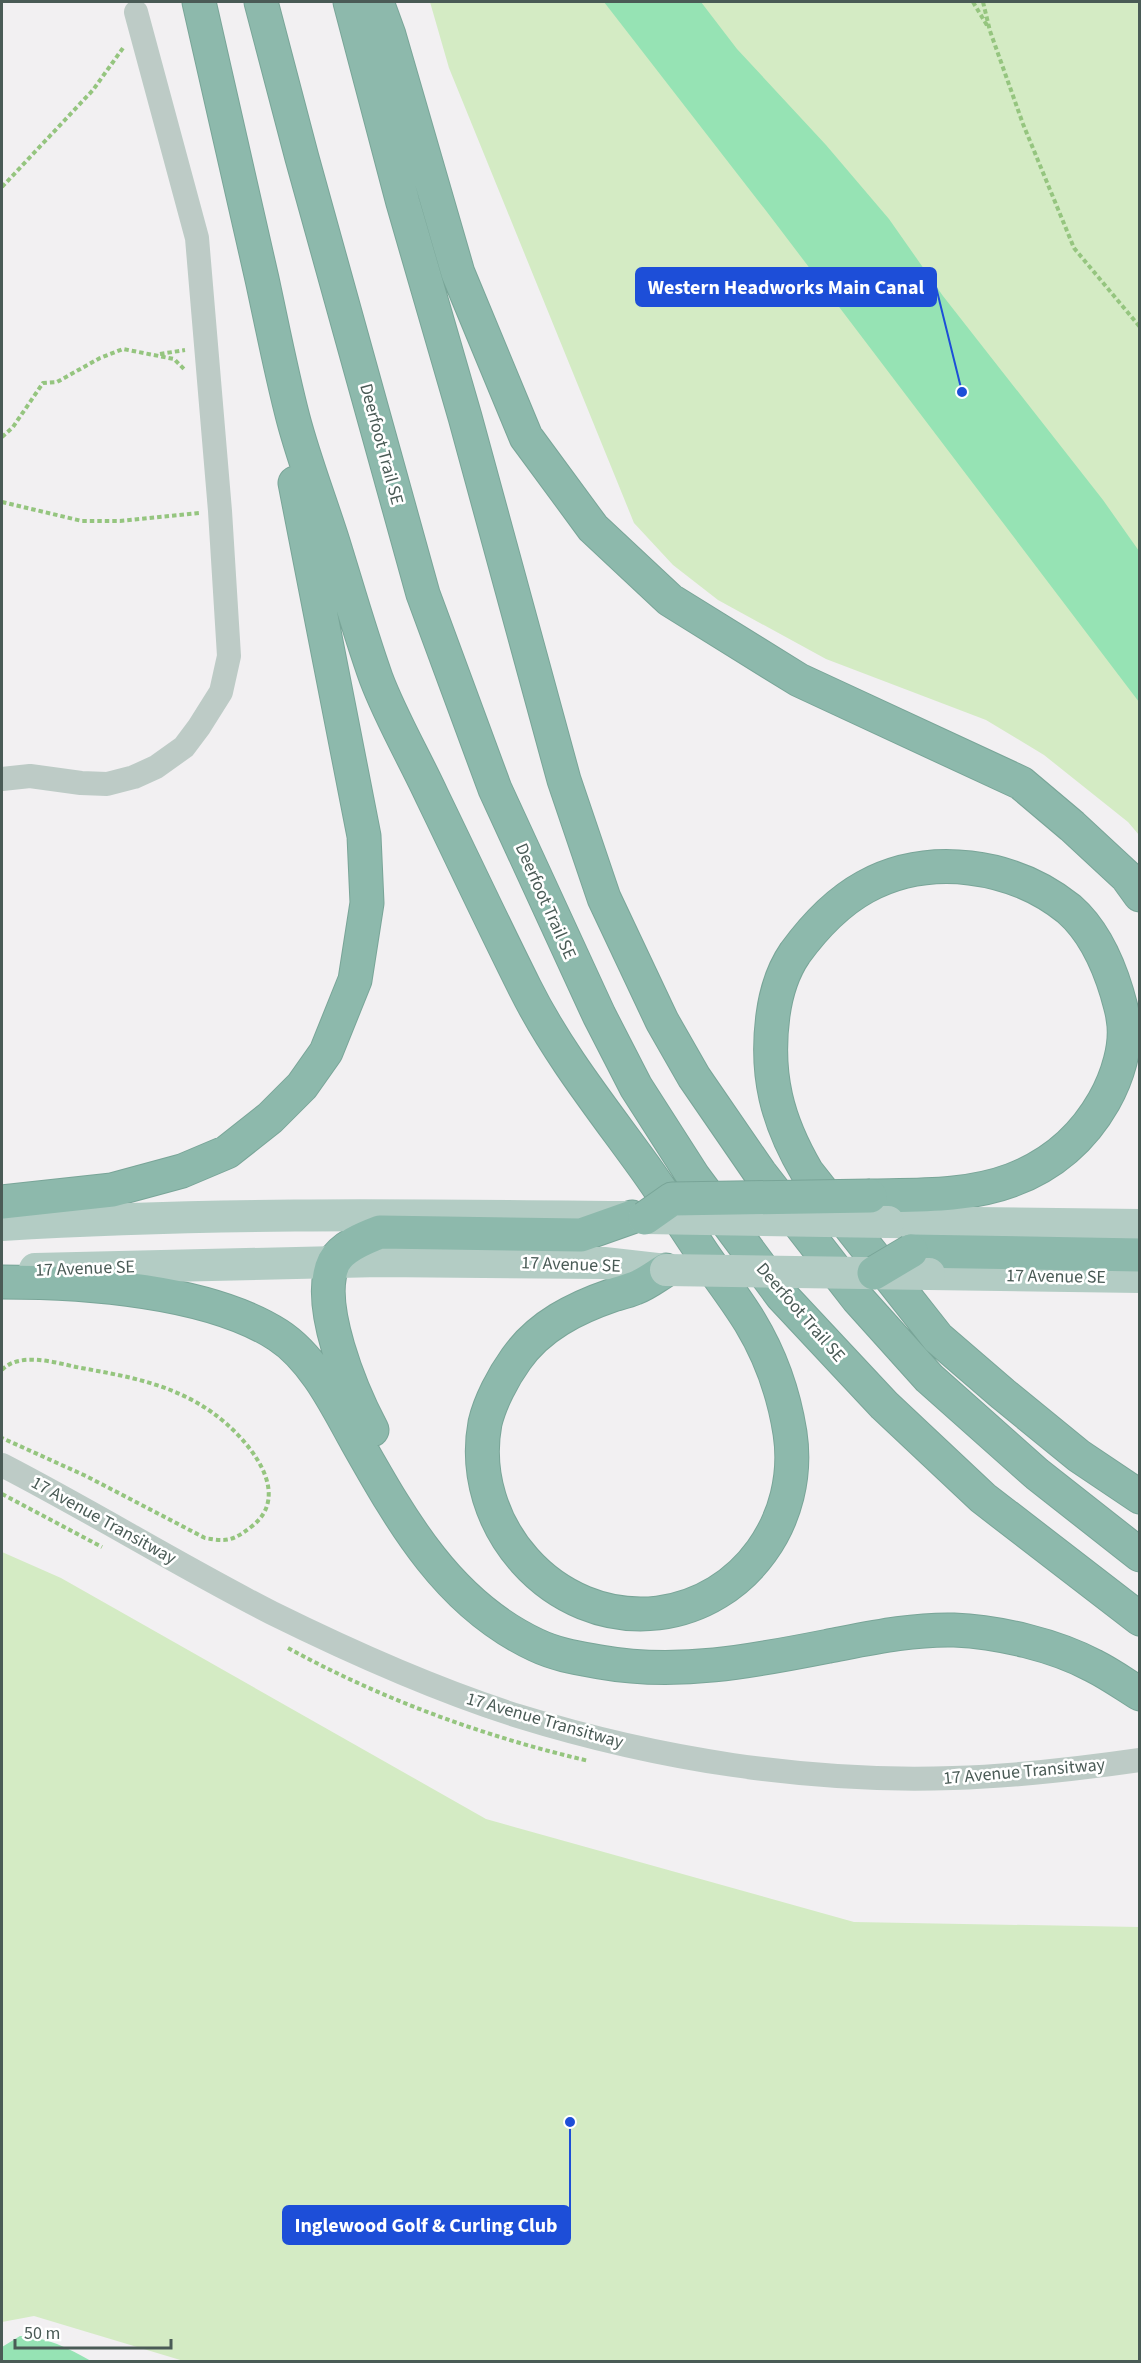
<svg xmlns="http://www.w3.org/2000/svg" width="1141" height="2363" viewBox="0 0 1141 2363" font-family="'Source Sans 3',sans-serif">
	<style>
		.green { fill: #d4ebc4 }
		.water { fill: #96e3b4 }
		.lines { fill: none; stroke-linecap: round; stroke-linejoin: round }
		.highway-casing { stroke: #79a598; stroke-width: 35 }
		.path { stroke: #95c57f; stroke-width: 4; stroke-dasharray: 4.5 3; stroke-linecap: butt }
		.minor { stroke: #bdcbc6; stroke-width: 24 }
		.major { stroke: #b3ccc4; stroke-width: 32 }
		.highway { stroke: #8db9ac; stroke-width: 33 }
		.highway-bridge-casing { stroke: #79a598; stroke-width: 35; stroke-linecap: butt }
		.major-bridge { stroke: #b3ccc4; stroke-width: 32 }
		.highway-bridge { stroke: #8db9ac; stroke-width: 33 }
		.labels { text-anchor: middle; stroke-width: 5; stroke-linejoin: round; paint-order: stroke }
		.street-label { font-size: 18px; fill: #4a5b56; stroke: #fff }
		.leader { fill: none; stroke: #1d4ed8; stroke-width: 2 }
		.callout-dot { fill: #1d4ed8; stroke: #fff; stroke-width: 2 }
		.callout { fill: #1d4ed8; stroke: #1d4ed8; stroke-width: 2 }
		.callout-label { font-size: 20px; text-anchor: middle; font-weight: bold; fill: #fff }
	</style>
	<rect width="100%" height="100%" fill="#f2f0f2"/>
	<path class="green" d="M 430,2 L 1139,2 L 1139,835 L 1128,822 L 1044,755 L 986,720 L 826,659 L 718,600 L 673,565 L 634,523 L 449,68 Z
		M 2,1552 L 61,1578 L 486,1819 L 854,1922 L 1139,1927 L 1139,2361 L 187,2362 L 34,2316 L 2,2322 Z"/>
	<path class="water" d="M 604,2 L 701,2 L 737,49 L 826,145 L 889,219 L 943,296 L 1103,500 L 1139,551 L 1139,702 L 767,212 Z
		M 20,2336 C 47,2337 68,2348 91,2361 L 2,2361 L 2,2347 Z"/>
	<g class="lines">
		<defs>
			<path id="highway" d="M 199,2 C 220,94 241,187 262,279 C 272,325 281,372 293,418 C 304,460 320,501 333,542 C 347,587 360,633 376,678 C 391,718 414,757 432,796 C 463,860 493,924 525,988 C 557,1052 601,1107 643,1165 C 664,1194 683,1224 703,1254 C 718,1276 736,1299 750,1322 C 770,1355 784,1395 790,1433 C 803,1519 745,1602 658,1613 C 553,1625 466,1525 485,1423 C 490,1402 503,1377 516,1359 C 539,1326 575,1308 613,1295 C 620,1293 628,1291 635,1288 C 646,1284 656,1276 666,1270
				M 261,2 L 302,158 L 423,594 L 495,789 L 599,1015 L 636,1087 L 693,1176 L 782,1296 L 884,1405 L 983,1498 L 1140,1619
				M 350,2 L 403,203 L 465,417 L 564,780 L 604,898 L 662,1021 L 694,1077 L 760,1173 L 858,1299 L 929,1378 L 1037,1474 L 1140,1555
				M 377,2 L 389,35 L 458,273 L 526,437 L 593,528 L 670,600 L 799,680 L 1021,783 L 1072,826 L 1127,877 L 1140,895
				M 870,1196 C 917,1195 967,1197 1012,1180 C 1052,1165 1083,1138 1104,1101 C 1117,1078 1128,1045 1123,1018 C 1122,1009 1119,1001 1117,993 C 1108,963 1093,930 1069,909 C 1013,864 929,852 865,887 C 836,903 814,927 795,953 C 782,972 776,993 773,1015 C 765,1075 777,1121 807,1172 L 938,1338 L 1003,1394 L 1079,1456 L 1140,1497
				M 2,1202 L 112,1190 L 182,1171 L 227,1152 L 270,1118 L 302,1086 L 326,1052 L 355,980 L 367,903 L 364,836 L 295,483
				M 911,1251 L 1140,1255
				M 2,1282 C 83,1282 208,1290 278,1335 C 312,1357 334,1400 353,1435 C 400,1518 446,1603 536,1645 C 557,1655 578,1658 600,1662 C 678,1676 753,1661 829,1646 C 871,1638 912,1629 954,1630 C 999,1632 1055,1645 1094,1666 C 1110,1674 1124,1684 1140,1694
				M 372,1430 C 352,1392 314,1303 334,1262 C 342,1247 364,1238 380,1232 L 581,1235 L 632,1217"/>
		</defs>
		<use href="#highway" class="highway-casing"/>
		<path class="path" d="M 973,2 L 988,27
			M 983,2 L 990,31 L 1023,124 L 1074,248 L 1140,327
			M 2,187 L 93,90 L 123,48
			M 160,354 L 185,350
			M 2,437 L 13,427 L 43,383 L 57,382 L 100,358 L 123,349 L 174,359 L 185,370
			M 2,502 L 82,521 L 120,521 L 199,513
			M 2,1370 C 19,1352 54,1362 76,1367 C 125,1376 171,1383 213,1413 C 245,1436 296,1493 251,1527 C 233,1541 226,1542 205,1538 L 86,1476 L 2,1438
			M 2,1494 L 102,1547
			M 288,1648 C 381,1699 485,1737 589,1761"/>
		<path class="minor" d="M 2,779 L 30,776 L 81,783 L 107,784 L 134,777 L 156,767 L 184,747 L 199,727 L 221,692 L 229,656 L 220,511 L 197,238 L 136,12
			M 2,1465 C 93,1512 180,1566 272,1613 C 351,1652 433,1689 518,1716 C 657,1759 807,1783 953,1778 C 1015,1776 1078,1769 1140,1760"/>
		<path class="major" d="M 888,1222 L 1140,1225
			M 2,1225 C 209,1212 417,1215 624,1217
			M 35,1269 L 380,1261 L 604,1263 L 666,1270
			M 929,1274 L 1140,1277"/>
		<use href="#highway" class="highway"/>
		<defs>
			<path id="highway-bridge" d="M 645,1218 L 672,1199 L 870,1196
				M 874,1273 L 911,1251"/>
		</defs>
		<use href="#highway-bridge" class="highway-bridge-casing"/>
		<path class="major-bridge" d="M 645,1218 L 888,1222
			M 666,1270 L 929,1274"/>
		<use href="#highway-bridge" class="highway-bridge"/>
	</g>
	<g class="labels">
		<g class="street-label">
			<text transform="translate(382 444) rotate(75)" y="6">Deerfoot Trail SE</text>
			<text transform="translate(546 901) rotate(66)" y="6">Deerfoot Trail SE</text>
			<text transform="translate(571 1264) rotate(2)" y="6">17 Avenue SE</text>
			<text transform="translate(85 1268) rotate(-2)" y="6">17 Avenue SE</text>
			<text transform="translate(1056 1276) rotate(1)" y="6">17 Avenue SE</text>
			<text transform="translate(801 1312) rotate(49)" y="6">Deerfoot Trail SE</text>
			<text transform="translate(104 1520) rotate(29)" y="6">17 Avenue Transitway</text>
			<text transform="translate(545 1720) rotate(16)" y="6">17 Avenue Transitway</text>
			<text transform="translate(1024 1771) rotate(-5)" y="6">17 Avenue Transitway</text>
		</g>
	</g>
	<path class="leader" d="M962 392L936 287M570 2122L570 2225"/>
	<g class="callout-dot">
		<circle cx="962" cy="392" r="6"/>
		<circle cx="570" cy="2122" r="6"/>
	</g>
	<g class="callout">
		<rect x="636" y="268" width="300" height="38" rx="6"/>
		<rect x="283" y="2206" width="287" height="38" rx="6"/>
	</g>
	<g class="callout-label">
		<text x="786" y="294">Western Headworks Main Canal</text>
		<text x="426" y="2232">Inglewood Golf &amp; Curling Club</text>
	</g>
	<rect width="1141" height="2363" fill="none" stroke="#4a5b56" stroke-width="6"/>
	<path d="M15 2339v9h156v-9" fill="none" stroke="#4a5b56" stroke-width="3"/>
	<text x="24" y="2339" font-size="18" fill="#4a5b56" stroke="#ffffff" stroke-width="4.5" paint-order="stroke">50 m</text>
</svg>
